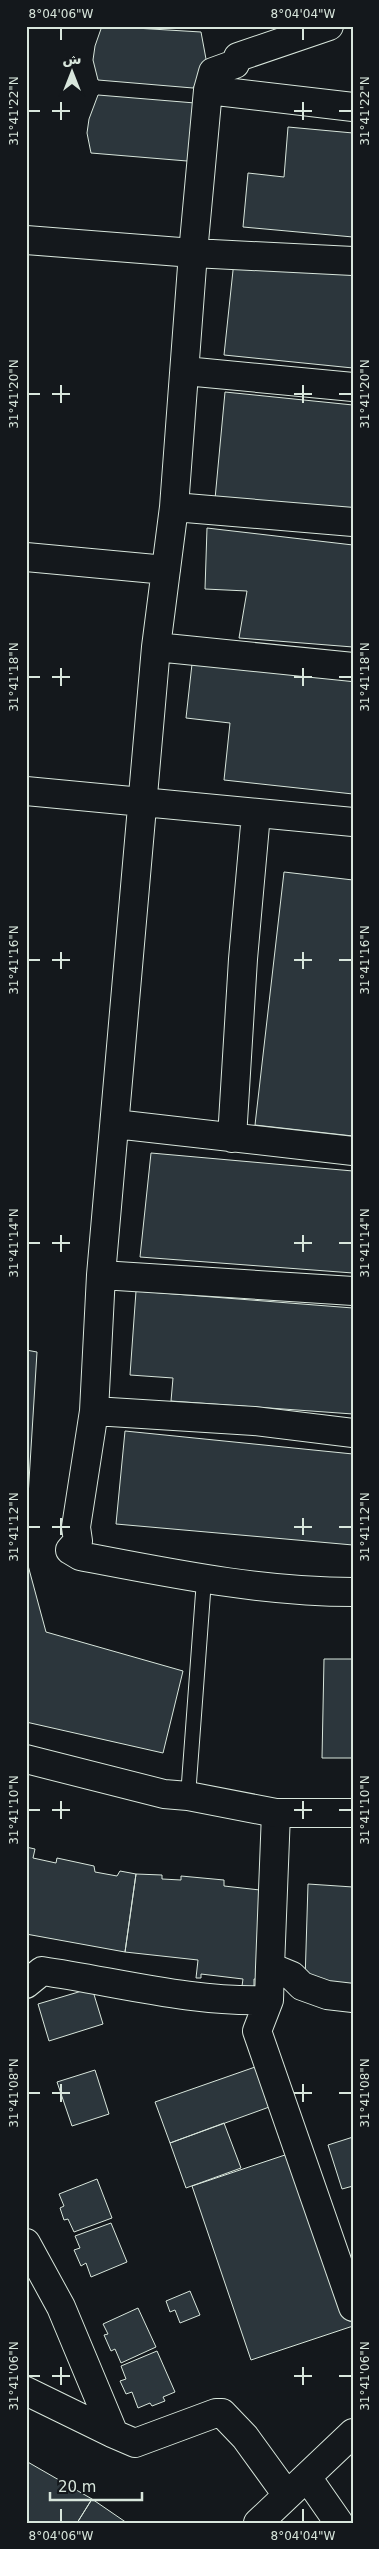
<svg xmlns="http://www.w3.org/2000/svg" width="379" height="2549" viewBox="0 0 379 2549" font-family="'DejaVu Sans',Cairo,sans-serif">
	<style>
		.building { fill: #2c363c; stroke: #d8e6dc }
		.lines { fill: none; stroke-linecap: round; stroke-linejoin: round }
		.service-casing { stroke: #d8e6dc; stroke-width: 16 }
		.minor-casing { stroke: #d8e6dc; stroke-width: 30 }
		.tertiary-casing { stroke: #d8e6dc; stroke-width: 30 }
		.service { stroke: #14181c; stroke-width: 14 }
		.minor { stroke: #14181c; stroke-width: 28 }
		.tertiary { stroke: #14181c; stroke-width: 28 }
		.ticks { fill: none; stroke: #d8e6dc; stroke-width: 2 }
		.neatline { fill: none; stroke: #d8e6dc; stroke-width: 2 }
		.ticks-label { font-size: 12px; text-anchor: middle; fill: #d8e6dc }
	</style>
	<rect width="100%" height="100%" fill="#14181c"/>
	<path class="building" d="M 102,26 L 201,32 L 206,59 L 202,74 L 193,88 L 98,80 L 93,60 L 95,46 Z
		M 98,95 L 195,103 L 196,147 L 187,161 L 91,153 L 87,133 L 89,119 Z
		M 288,127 L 353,133 L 353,237 L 243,227 L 248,173 L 284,177 Z
		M 234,261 L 353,273 L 353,368 L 224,355 Z
		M 225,392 L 353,405 L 353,512 L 215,499 Z
		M 207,528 L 353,545 L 353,647 L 239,638 L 247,591 L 205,589 Z
		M 192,664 L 353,681 L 353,794 L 224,780 L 230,723 L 186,718 Z
		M 284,872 L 353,880 L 353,1136 L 255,1125 Z
		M 151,1153 L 353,1171 L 353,1273 L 140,1257 Z
		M 136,1291 L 353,1308 L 353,1414 L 171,1401 L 173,1378 L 130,1375 Z
		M 26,1350 L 37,1352 L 26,1529 Z
		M 125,1431 L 353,1454 L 353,1545 L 116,1524 Z
		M 26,1558 L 46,1632 L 183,1671 L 163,1753 L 26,1722 Z
		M 324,1659 L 353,1659 L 353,1758 L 322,1758 Z
		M 26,1847 L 35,1849 L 33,1858 L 56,1863 L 57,1858 L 94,1866 L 95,1872 L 117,1876 L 120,1871 L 136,1874 L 125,1952 L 26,1934 Z
		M 136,1874 L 162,1875 L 162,1879 L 181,1880 L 181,1876 L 224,1880 L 224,1886 L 269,1891 L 260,1979 L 254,1979 L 254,1987 L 242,1986 L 243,1979 L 201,1974 L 201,1978 L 196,1978 L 198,1960 L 125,1952 Z
		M 308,1884 L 353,1887 L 353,1985 L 305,1981 Z
		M 92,1988 L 103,2024 L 49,2041 L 38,2004 Z
		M 258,2066 L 272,2106 L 170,2143 L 155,2102 Z
		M 95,2070 L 109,2114 L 72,2126 L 57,2082 Z
		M 224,2123 L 241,2168 L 186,2188 L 170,2143 Z
		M 353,2137 L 353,2186 L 342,2189 L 328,2145 Z
		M 294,2152 L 353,2326 L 251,2360 L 192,2186 Z
		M 97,2179 L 112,2218 L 74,2232 L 68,2219 L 64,2220 L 60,2208 L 64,2206 L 59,2194 Z
		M 111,2223 L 127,2262 L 91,2277 L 86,2263 L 81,2266 L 74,2250 L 80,2248 L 75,2236 Z
		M 190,2291 L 200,2315 L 180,2323 L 175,2310 L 170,2312 L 166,2301 Z
		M 138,2308 L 156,2347 L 121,2363 L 115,2349 L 111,2351 L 104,2335 L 108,2334 L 103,2324 Z
		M 157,2351 L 175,2392 L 163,2397 L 165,2401 L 152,2406 L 150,2403 L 138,2408 L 132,2392 L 126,2394 L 120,2381 L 126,2379 L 121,2366 Z
		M 26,2461 L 92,2499 L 77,2523 L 26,2523 Z
		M 92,2499 L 127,2523 L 77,2523 Z"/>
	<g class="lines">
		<defs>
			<path id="service" d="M 188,1796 L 204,1580"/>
			<path id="minor" d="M 329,26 L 238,57 L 235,64 L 213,72 L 208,90 L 193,253 L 174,507 L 156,647 L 101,1275 L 94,1411 L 76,1527 L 78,1541 L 70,1550 L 80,1556 C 170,1573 260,1592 353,1592
				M 208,90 L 353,107
				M 26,240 L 193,253 L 353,261
				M 185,371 L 353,387
				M 174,507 L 353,522
				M 26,557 L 166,570
				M 156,647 L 353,667
				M 26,791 L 353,822
				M 115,1124 L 353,1151
				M 232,1138 L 243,959 L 256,814
				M 101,1275 L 353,1291
				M 94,1411 L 254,1421 L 353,1433
				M 276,1813 L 270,1967 L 292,1976 L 302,1986 L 327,1995 L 353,1998
				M 270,1967 L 269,2000 L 257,2031 L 353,2307
				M 26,1984 L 42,1971 C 117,1982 193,2003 269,2000
				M 26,2243 L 61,2307 L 114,2434 L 135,2443 L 216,2413 L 222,2413 L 245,2437 L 287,2495
				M 26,2391 L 114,2434
				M 307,2477 L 339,2523
				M 258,2523 L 353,2433"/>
			<path id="tertiary" d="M 26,1759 L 164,1794 L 188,1796 L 276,1813 L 353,1813"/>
		</defs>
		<use href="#service" class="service-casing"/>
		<use href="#minor" class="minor-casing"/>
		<use href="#tertiary" class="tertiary-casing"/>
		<use href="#service" class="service"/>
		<use href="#minor" class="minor"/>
		<use href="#tertiary" class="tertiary"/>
	</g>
	<path class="ticks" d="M 61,28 L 61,40M 303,28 L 303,40M 61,102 L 61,120M 303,102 L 303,120M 28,111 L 40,111M 52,111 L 70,111M 294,111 L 312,111M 339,111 L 352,111M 61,385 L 61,403M 303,385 L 303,403M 28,394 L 40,394M 52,394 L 70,394M 294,394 L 312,394M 339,394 L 352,394M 61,668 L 61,686M 303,668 L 303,686M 28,677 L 40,677M 52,677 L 70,677M 294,677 L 312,677M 339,677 L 352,677M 61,952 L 61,969M 303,952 L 303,969M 28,960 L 40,960M 52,960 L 70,960M 294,960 L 312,960M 339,960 L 352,960M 61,1235 L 61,1252M 303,1235 L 303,1252M 28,1243 L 40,1243M 52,1243 L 70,1243M 294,1243 L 312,1243M 339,1243 L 352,1243M 61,1518 L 61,1535M 303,1518 L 303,1535M 28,1527 L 40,1527M 52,1527 L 70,1527M 294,1527 L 312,1527M 339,1527 L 352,1527M 61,1801 L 61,1819M 303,1801 L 303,1819M 28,1810 L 40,1810M 52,1810 L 70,1810M 294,1810 L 312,1810M 339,1810 L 352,1810M 61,2084 L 61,2102M 303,2084 L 303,2102M 28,2093 L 40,2093M 52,2093 L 70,2093M 294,2093 L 312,2093M 339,2093 L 352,2093M 61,2367 L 61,2385M 303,2367 L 303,2385M 28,2376 L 40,2376M 52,2376 L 70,2376M 294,2376 L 312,2376M 339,2376 L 352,2376M 61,2509 L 61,2522M 303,2509 L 303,2522"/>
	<rect width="379" height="2549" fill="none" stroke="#14181c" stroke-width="55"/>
	<g transform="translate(72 72)" stroke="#14181c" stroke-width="4" paint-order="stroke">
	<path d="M0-4L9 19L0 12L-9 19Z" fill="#d8e6dc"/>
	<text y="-8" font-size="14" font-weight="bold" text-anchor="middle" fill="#d8e6dc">ش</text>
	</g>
	<path d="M50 2492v8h92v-8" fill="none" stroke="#d8e6dc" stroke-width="2.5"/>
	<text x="58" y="2492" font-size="15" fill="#d8e6dc" stroke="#14181c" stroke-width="4" paint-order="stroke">20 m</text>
	<rect x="28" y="28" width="324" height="2494" class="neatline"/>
	<g class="ticks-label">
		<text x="61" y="18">8°04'06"W</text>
		<text x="303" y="18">8°04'04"W</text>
		<text transform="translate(14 111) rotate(-90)" y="4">31°41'22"N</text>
		<text transform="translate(365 111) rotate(-90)" y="4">31°41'22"N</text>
		<text transform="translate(14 394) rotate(-90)" y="4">31°41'20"N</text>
		<text transform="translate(365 394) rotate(-90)" y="4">31°41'20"N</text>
		<text transform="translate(14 677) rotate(-90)" y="4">31°41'18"N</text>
		<text transform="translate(365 677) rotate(-90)" y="4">31°41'18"N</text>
		<text transform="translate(14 960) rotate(-90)" y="4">31°41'16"N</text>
		<text transform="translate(365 960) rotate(-90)" y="4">31°41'16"N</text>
		<text transform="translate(14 1243) rotate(-90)" y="4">31°41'14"N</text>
		<text transform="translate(365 1243) rotate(-90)" y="4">31°41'14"N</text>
		<text transform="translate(14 1527) rotate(-90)" y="4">31°41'12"N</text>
		<text transform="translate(365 1527) rotate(-90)" y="4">31°41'12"N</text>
		<text transform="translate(14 1810) rotate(-90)" y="4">31°41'10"N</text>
		<text transform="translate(365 1810) rotate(-90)" y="4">31°41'10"N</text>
		<text transform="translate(14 2093) rotate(-90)" y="4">31°41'08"N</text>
		<text transform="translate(365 2093) rotate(-90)" y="4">31°41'08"N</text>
		<text transform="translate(14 2376) rotate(-90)" y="4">31°41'06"N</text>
		<text transform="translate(365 2376) rotate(-90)" y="4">31°41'06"N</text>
		<text x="61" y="2540">8°04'06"W</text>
		<text x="303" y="2540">8°04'04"W</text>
	</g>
</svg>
